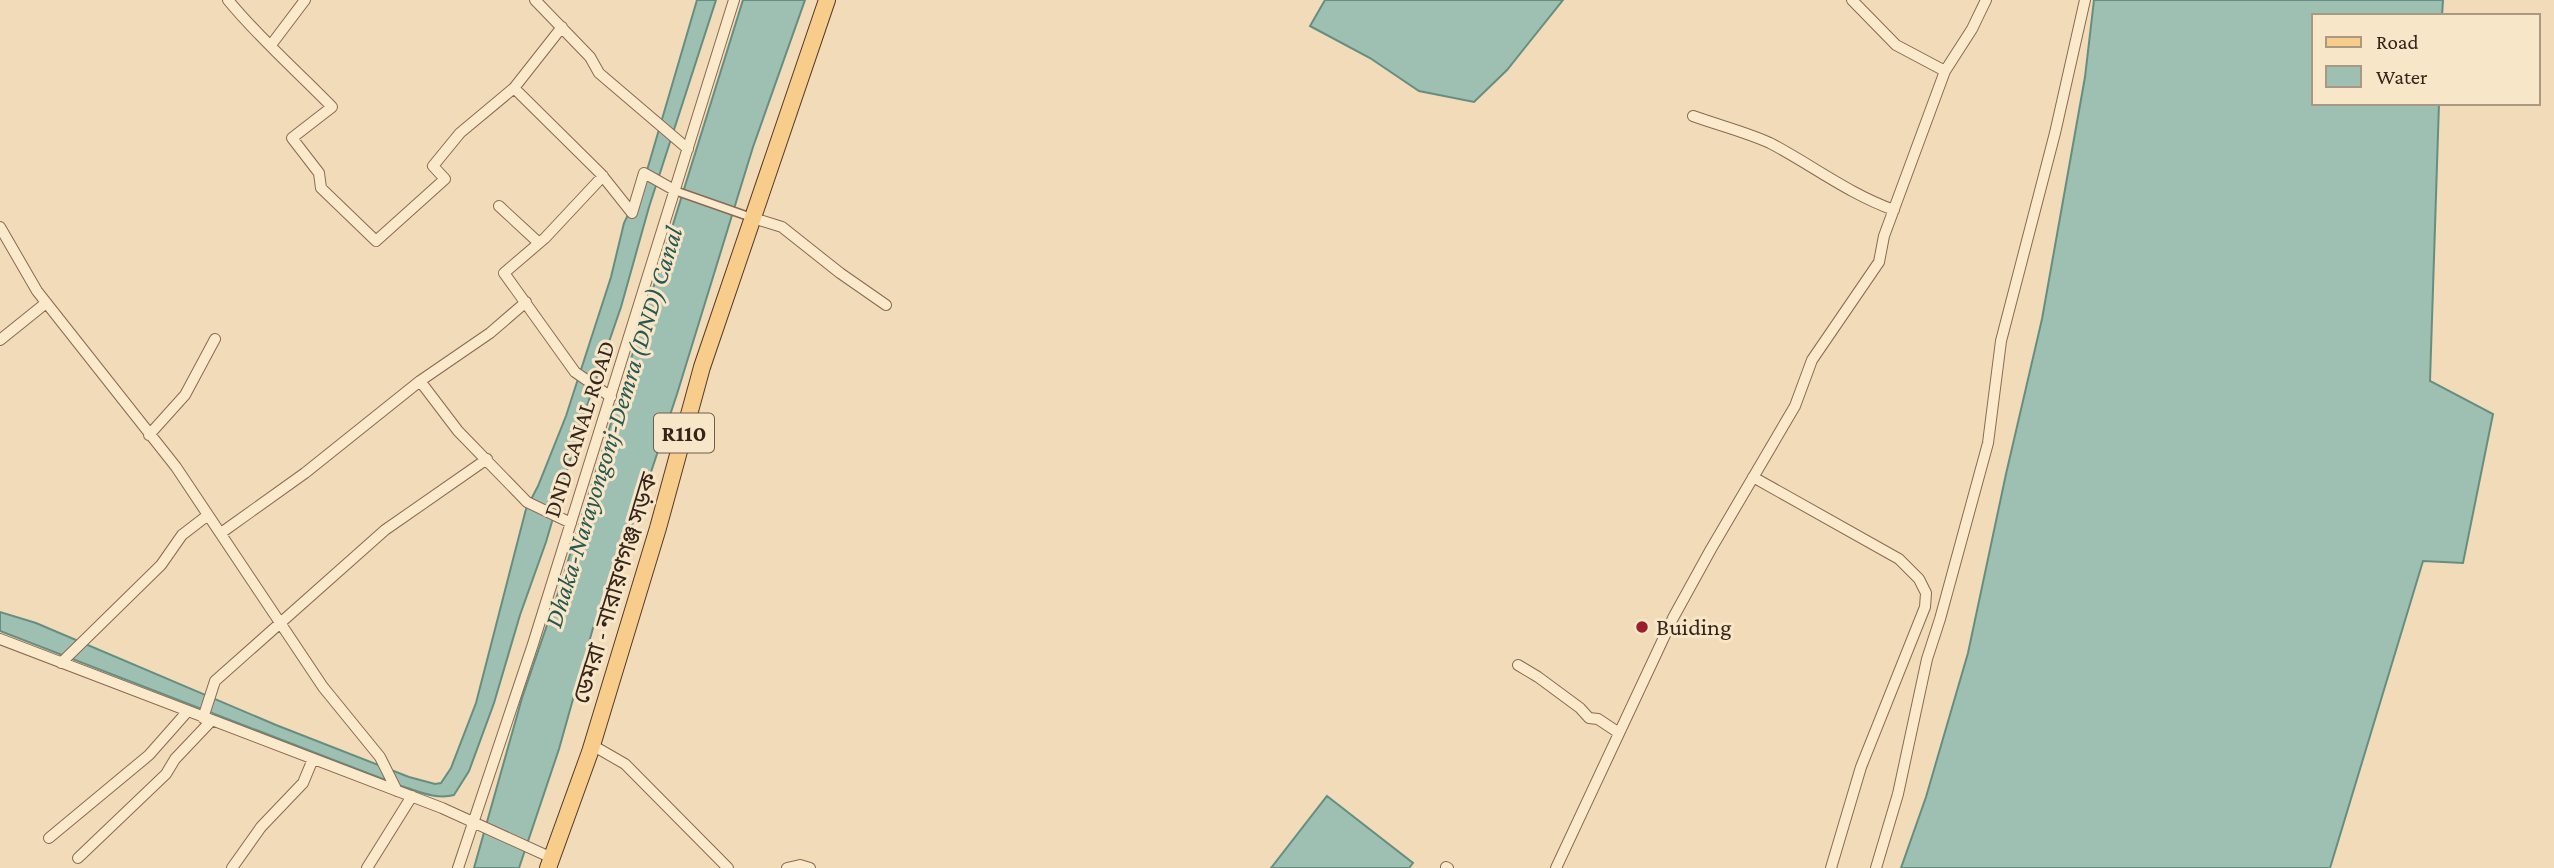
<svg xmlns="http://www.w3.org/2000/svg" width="2554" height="868" viewBox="0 0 2554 868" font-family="'Crimson Pro','Noto Sans Bengali',serif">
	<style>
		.water { fill: #9ec0b3; stroke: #668e80; stroke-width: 2 }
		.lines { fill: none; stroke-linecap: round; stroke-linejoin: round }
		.pedestrian-casing { stroke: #886a53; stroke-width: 10 }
		.minor-casing { stroke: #886a53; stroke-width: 12 }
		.primary-casing { stroke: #553928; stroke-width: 18 }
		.pedestrian { stroke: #fbe9cc; stroke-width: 7 }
		.minor { stroke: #fbe9cc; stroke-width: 10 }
		.primary { stroke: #f8cd8c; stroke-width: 16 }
		.poi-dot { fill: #9b1f2b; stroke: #f8e6c9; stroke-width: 2.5 }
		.labels { text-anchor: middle; stroke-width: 6; stroke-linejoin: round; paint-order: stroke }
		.shield { fill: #f8e6c9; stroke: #705e4e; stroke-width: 2 }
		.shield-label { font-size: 23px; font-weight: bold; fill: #352419 }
		.street-label { font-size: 24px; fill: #352419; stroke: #f8e6c9 }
		.poi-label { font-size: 24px; fill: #352419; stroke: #f8e6c9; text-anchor: start }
		.water-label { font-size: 26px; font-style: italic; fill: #27574f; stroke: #f8e6c9 }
	</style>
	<rect width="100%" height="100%" fill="#f1dbb9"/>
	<path class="water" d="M 697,0 L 716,0 L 649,207 L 621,307 L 581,423 L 546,542 L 520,615 L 494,703 L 469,771 L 454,795 C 436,800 418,791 401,786 L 0,631 L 0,612 L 36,623 L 276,725 L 409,777 L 435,784 L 441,783 L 451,768 L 476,703 L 526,509 L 538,486 L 566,416 L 611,277 L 624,223 L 643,184 Z
		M 743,0 L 805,0 L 753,147 L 677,394 L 642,499 L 593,628 L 559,749 L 519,868 L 474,868 L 522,698 L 558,593 Z
		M 1325,0 L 1563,0 L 1507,70 L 1474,102 L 1419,91 L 1370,58 L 1310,26 Z
		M 2094,0 L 2443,0 L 2442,16 L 2314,16 L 2314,103 L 2439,103 L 2430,381 L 2493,414 L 2463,563 L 2423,561 L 2330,868 L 1901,868 L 1926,797 L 1968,653 L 2006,474 L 2042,319 L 2085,77 Z
		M 1327,796 L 1413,863 L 1409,868 L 1271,868 Z"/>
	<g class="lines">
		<defs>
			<path id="pedestrian" d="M 676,191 L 753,218"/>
			<path id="minor" d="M 228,0 C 259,38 297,71 332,107 L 292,138 L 319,173 L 321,188 L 376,241 L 445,179 L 433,166 L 460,133 L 514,88 L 562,27
				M 535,0 L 590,57 L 599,73 L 688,149
				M 1852,0 L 1896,45 L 1945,71
				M 271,45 L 305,0
				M 514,88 L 601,174 L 632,213 L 644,173 L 676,191
				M 1693,116 C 1718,125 1746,132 1770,143 C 1812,165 1849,194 1894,210
				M 603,176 L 545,238 L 504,273 L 575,372 L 611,397
				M 499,206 L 539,243
				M 753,218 L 782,227 L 840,273 L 886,305
				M 0,227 L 37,291 L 176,467 L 323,687 L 380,757 L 397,791
				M 0,340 L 46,303
				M 420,381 L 458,431 L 527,502 L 571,523
				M 149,435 L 185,395 L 215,339
				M 1753,477 L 1899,559 L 1919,579 L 1926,593 L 1925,607 L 1861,767 L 1831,868
				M 221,533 L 305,473 L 420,381 L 490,333 L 526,302
				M 0,639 L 442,808 L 552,858
				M 61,663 L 161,565 L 182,535 L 208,515
				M 1518,665 L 1538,677 L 1580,708 L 1589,718 L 1598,719 L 1619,733
				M 203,718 L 215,681 L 385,530 L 487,459
				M 592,745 L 625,764 L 728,868
				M 49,838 L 149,755 L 187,712
				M 78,858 L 166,774 L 175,759 L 212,720
				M 1446,867 L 1448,868
				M 232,868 L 261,827 L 303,783 L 313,759
				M 367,868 L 412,796
				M 458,868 L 533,644 L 734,0
				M 787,868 L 800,865 L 810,868
				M 1556,868 L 1673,618 L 1711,549 L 1795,406 L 1812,360 L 1879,262 L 1884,236 L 1945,71 L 1972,29 L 1986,0
				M 1876,868 L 1898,794 L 1927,659 L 1940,619 L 1988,443 L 2001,341 L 2055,133 L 2085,0"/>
			<path id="primary" d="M 548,868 L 590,752 L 658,528 L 702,367 L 827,0"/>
		</defs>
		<use href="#pedestrian" class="pedestrian-casing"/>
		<use href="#minor" class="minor-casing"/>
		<use href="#primary" class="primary-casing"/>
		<use href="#pedestrian" class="pedestrian"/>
		<use href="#minor" class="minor"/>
		<use href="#primary" class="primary"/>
	</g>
	<circle class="poi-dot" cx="1642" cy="627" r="7"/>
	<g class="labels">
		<rect class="shield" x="654" y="413.5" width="60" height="39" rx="5"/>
		<g class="shield-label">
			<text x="684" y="441">R110</text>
		</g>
		<g class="street-label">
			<text transform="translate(579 429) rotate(-72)" y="8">DND CANAL ROAD</text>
			<text transform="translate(615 588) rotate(-73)" y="8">ডেমরা - নারায়ণগঞ্জ সড়ক</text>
		</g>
		<g class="poi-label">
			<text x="1656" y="635">Buiding</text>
		</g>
		<g class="water-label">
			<text transform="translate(613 427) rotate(-73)" y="9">Dhaka-Narayongonj-Demra (DND) Canal</text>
		</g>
	</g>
	<rect x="2312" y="14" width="228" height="91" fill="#f8e6c9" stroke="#aa9883" stroke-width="2"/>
	<rect x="2326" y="37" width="35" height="10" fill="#f8cd8c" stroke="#aa9883" stroke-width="2"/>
	<text x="2376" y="49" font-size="21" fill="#352419">Road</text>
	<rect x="2326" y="66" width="35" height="21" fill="#9ec0b3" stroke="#aa9883" stroke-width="2"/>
	<text x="2376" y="84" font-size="21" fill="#352419">Water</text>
</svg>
